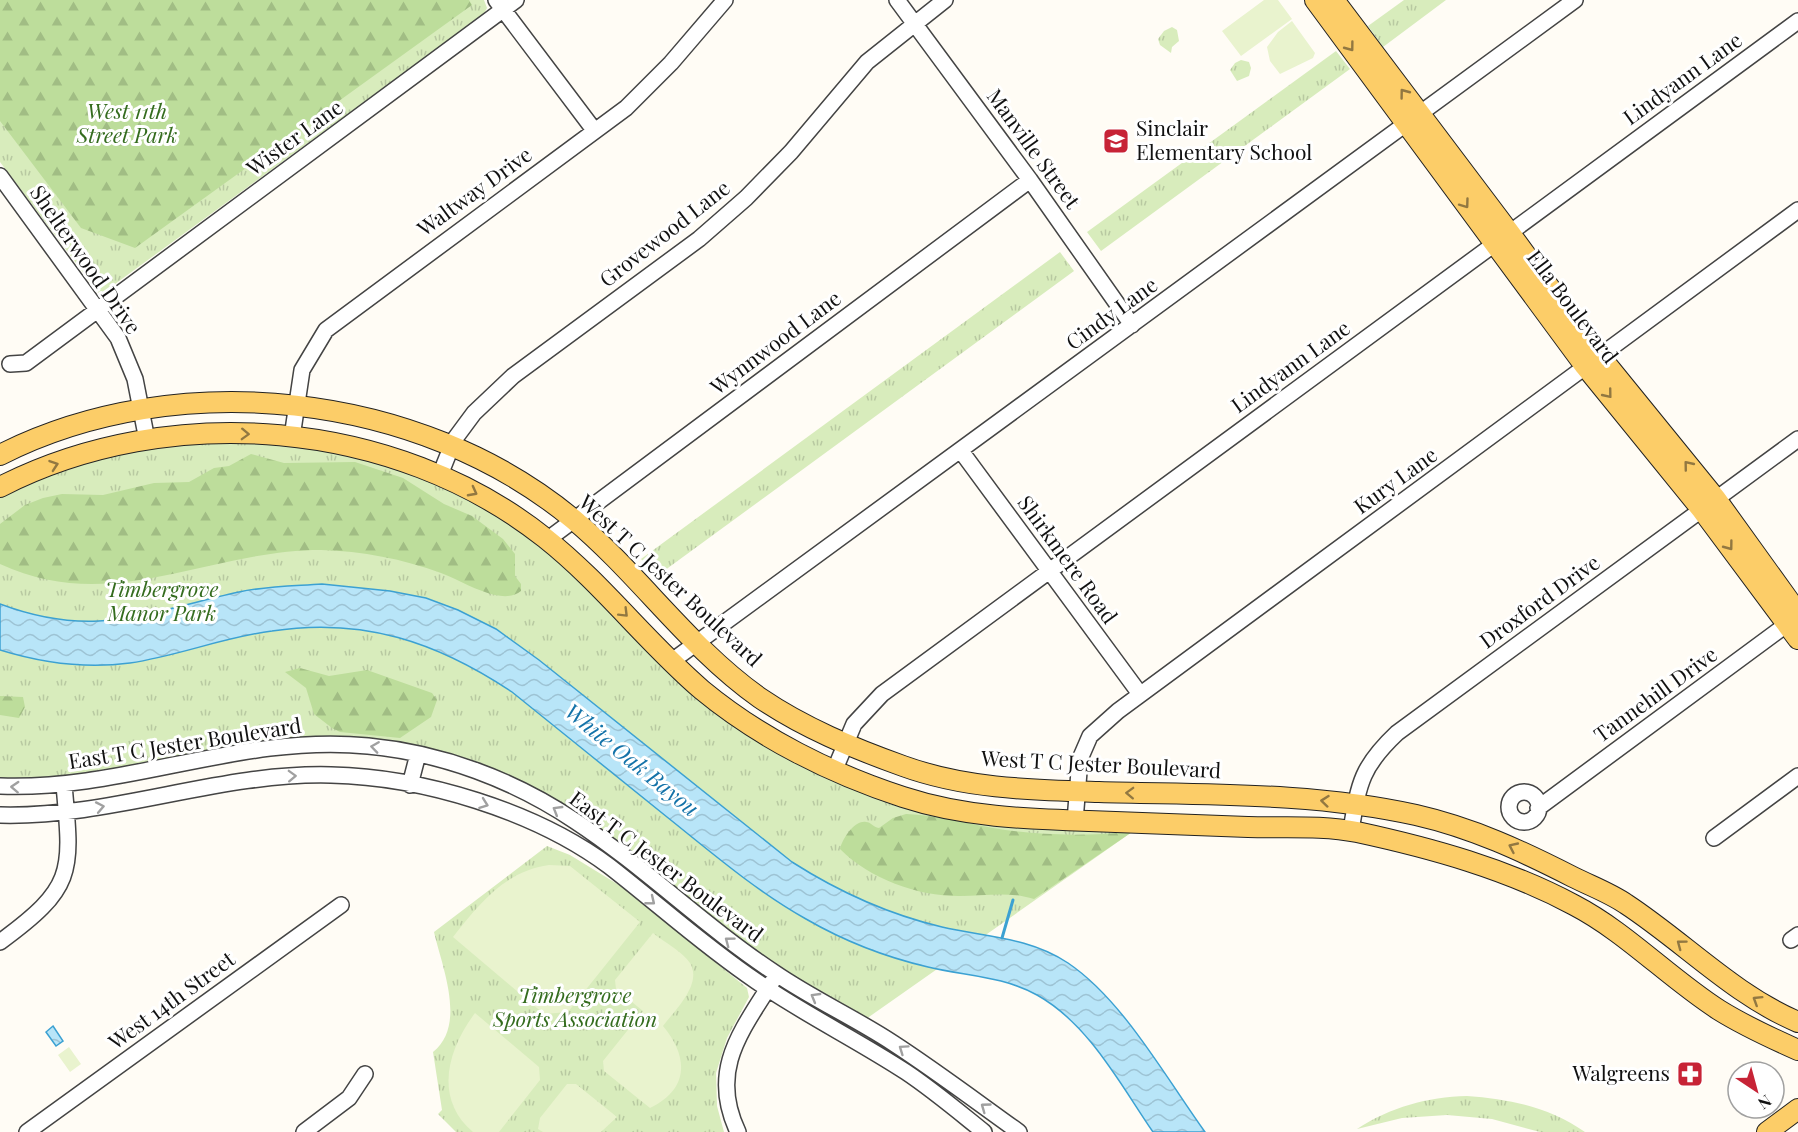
<svg xmlns="http://www.w3.org/2000/svg" width="1798" height="1132" viewBox="0 0 1798 1132" font-family="'Playfair Display',serif">
	<style>
		.grass { fill: url(#grass-tufts) }
		.forest { fill: url(#forest-firs) }
		.pitch { fill: #e9f3ce }
		.water { fill: url(#water-waves); stroke: #3ca1d2; stroke-width: 1.5 }
		.lines { fill: none; stroke-linecap: round; stroke-linejoin: round }
		.stream { stroke: #3ca1d2; stroke-width: 3 }
		.minor-casing { stroke: #444; stroke-width: 18 }
		.major-casing { stroke: #222; stroke-width: 22 }
		.minor { stroke: #fff; stroke-width: 15 }
		.major { stroke: #fccd68; stroke-width: 20 }
		.oneway { stroke: #927841 }
		.oneway2 { stroke: #a0a0a0 }
		.labels { text-anchor: middle; stroke-width: 6; stroke-linejoin: round; paint-order: stroke }
		.street-label { font-size: 21px; fill: #111; stroke: #fff }
		.park-label { font-size: 21px; font-style: italic; fill: #346c1e; stroke: #fff }
		.poi-label { font-size: 21px; fill: #111; stroke: #fff; text-anchor: start }
		.water-label { font-size: 22px; font-style: italic; fill: #1473a9; stroke: #fff }
	</style>
	<defs>
		<pattern id="grass-tufts" width="24" height="20" patternUnits="userSpaceOnUse" patternTransform="scale(1.5)"><rect width="24" height="20" fill="#d8ecbc"/><path d="M3 7l-1-3M5 7V3M7 7l1-3M15 17l-1-3M17 17v-4M19 17l1-3" fill="none" stroke="#b8c9a1"/></pattern>
		<pattern id="forest-firs" width="22" height="20" patternUnits="userSpaceOnUse" patternTransform="scale(1.5)"><rect width="22" height="20" fill="#bddd9b"/><path d="M5 1l3.5 6h-7zM16 11l3.5 6h-7z" fill="#a1bd84"/></pattern>
		<pattern id="water-waves" width="16" height="10" patternUnits="userSpaceOnUse" patternTransform="scale(1.5)"><rect width="16" height="10" fill="#b8e5f8"/><path d="M0 5q4-4 8 0t8 0" fill="none" stroke="#9dc3d4"/></pattern>
	</defs>
	<rect width="100%" height="100%" fill="#fffcf5"/>
	<path class="grass" d="M 0,0 L 484,0 L 487,8 L 483,15 L 100,295 L 0,162 Z
		M 1404,0 L 1446,0 L 1383,47 L 1368,26 Z
		M 1172,27 L 1177,30 L 1179,41 L 1172,47 L 1171,53 L 1160,45 L 1158,39 L 1164,31 Z
		M 1336,51 L 1350,69 L 1101,251 L 1087,232 Z
		M 1241,60 L 1249,62 L 1251,68 L 1249,76 L 1237,81 L 1230,70 L 1235,63 Z
		M 1060,252 L 1074,271 L 657,576 L 641,559 Z
		M 175,443 L 301,444 L 391,466 L 463,495 L 534,539 L 765,746 L 834,781 L 1132,832 L 866,1019 L 786,974 L 567,809 L 373,742 L 85,776 L 0,781 L 0,497 C 53,464 115,456 175,443 Z
		M 547,846 L 570,855 L 627,890 L 747,988 L 749,997 L 727,1038 L 716,1073 L 717,1106 L 724,1132 L 456,1132 L 438,1114 L 442,1110 L 433,1052 C 467,1025 442,967 434,932 Z
		M 1467,1096 C 1510,1099 1549,1107 1585,1132 L 1540,1132 L 1492,1119 L 1447,1115 L 1402,1118 L 1357,1129 C 1391,1107 1427,1097 1467,1096 Z"/>
	<path class="forest" d="M 0,0 L 469,0 L 472,5 L 135,248 L 81,228 L 0,121 Z
		M 251,454 L 284,463 L 355,462 L 403,478 L 444,504 L 472,516 L 503,539 L 515,554 L 515,576 L 521,584 L 521,591 C 514,597 504,597 495,595 C 477,591 459,580 441,573 C 403,559 362,551 321,550 C 208,550 112,616 0,564 L 0,524 L 25,505 L 43,498 L 62,494 L 103,495 L 154,483 L 189,482 L 214,468 L 229,466 Z
		M 300,668 L 329,676 L 367,670 L 432,693 L 437,700 L 431,717 L 400,738 L 340,732 L 332,728 L 314,714 L 306,688 L 285,672 Z
		M 0,696 L 23,697 L 25,707 L 19,718 L 0,715 Z
		M 906,814 C 937,815 964,823 993,828 C 1039,836 1085,836 1132,832 L 1034,899 C 1008,891 986,896 959,896 C 917,896 870,879 840,849 C 842,840 854,820 866,822 C 871,822 873,827 879,828 L 893,818 Z"/>
	<path class="pitch" d="M 1264,0 L 1278,0 L 1292,19 L 1241,56 L 1222,31 Z
		M 1292,21 L 1315,53 L 1313,58 L 1280,74 L 1270,61 L 1267,47 L 1278,32 Z
		M 549,865 L 570,866 L 640,922 L 568,1012 L 544,1014 L 453,937 C 479,904 505,871 549,865 Z
		M 653,933 C 664,942 683,952 690,963 C 703,984 674,1011 663,1026 C 689,1057 689,1089 650,1108 L 604,1071 L 603,1061 L 643,1011 L 616,989 L 615,980 Z
		M 475,1013 L 539,1067 L 540,1080 L 499,1132 L 473,1132 C 433,1098 448,1049 475,1013 Z
		M 69,1047 L 81,1064 L 70,1072 L 58,1055 Z
		M 567,1084 L 576,1084 L 617,1117 L 601,1132 L 543,1132 L 538,1129 L 540,1118 Z"/>
	<path class="water" d="M 322,584 L 390,591 L 426,598 L 458,610 L 496,629 L 539,660 L 792,862 C 839,892 887,914 942,927 C 985,937 1029,937 1068,963 C 1123,1000 1166,1078 1205,1132 L 1153,1132 C 1120,1084 1089,1024 1037,995 C 1003,976 965,976 928,967 C 885,957 844,941 806,919 C 756,891 712,853 667,817 C 615,775 564,734 512,692 C 437,642 363,617 272,631 C 224,637 178,656 130,663 C 86,669 42,663 0,650 L 0,604 C 96,640 146,612 239,592 C 266,586 294,586 322,584 Z
		M 53,1026 L 63,1041 L 56,1046 L 46,1032 Z"/>
	<g class="lines">
		<path class="stream" d="M 1002,938 L 1013,900"/>
		<defs>
			<path id="minor" d="M 496,0 L 594,130
				M 897,0 L 1030,180 L 1132,325
				M 0,176 L 118,338 L 135,379 L 147,440
				M 10,364 L 26,363 L 516,0
				M 292,437 L 302,370 L 326,330 L 626,108 L 671,63 L 725,0
				M 961,451 L 1140,694
				M 440,475 L 454,440 L 474,413 L 513,376 L 699,239 L 746,198 L 791,152 L 867,62 L 945,0
				M 547,540 L 1030,180
				M 672,661 L 1575,0
				M 835,769 L 854,724 L 882,694 L 1798,21
				M 410,785 L 418,754
				M 0,786 C 124,791 243,733 368,746 C 442,753 514,780 575,821 C 645,867 705,927 775,973 C 813,999 855,1018 893,1043 C 936,1071 977,1102 1019,1132
				M1509 807a15 15 0 1 1 30 0a15 15 0 1 1-30 0Z
				M 1538,808 L 1794,619
				M 0,815 C 112,818 219,772 331,775 C 423,777 535,811 609,866 C 658,904 704,946 756,981 C 804,1014 857,1040 906,1072 C 933,1090 959,1112 984,1132
				M 1075,821 L 1080,759 L 1090,736 L 1118,711 L 1798,210
				M 1351,830 C 1359,783 1361,767 1397,733 L 1798,439
				M 1714,838 L 1798,776
				M 1791,940 L 1798,935
				M 0,942 C 75,887 72,873 64,785
				M 27,1132 L 341,905
				M 304,1132 L 349,1098 L 365,1074
				M 738,1132 C 709,1071 740,1033 772,982"/>
			<path id="major" d="M 1315,0 L 1585,366 L 1702,510 L 1798,639
				M 1334,0 L 1509,232 L 1599,355 L 1716,499 L 1798,613
				M 0,455 C 177,365 420,392 573,519 C 639,574 689,648 760,698 C 804,728 853,748 903,766 C 966,789 1033,790 1099,792 C 1205,795 1313,792 1416,815 C 1473,828 1522,851 1573,877 C 1591,886 1610,893 1626,904 C 1684,942 1734,995 1798,1022
				M 0,487 C 170,400 395,419 545,538 C 602,583 647,643 702,690 C 760,738 832,774 903,797 C 964,817 1026,819 1089,821 C 1142,823 1195,825 1248,827 C 1284,828 1323,825 1357,832 C 1431,848 1507,869 1574,905 C 1626,932 1669,978 1719,1010 C 1743,1025 1771,1038 1798,1050
				M 1767,1132 L 1798,1109"/>
		</defs>
		<use href="#minor" class="minor-casing"/>
		<use href="#major" class="major-casing"/>
		<use href="#minor" class="minor"/>
		<use href="#major" class="major"/>
	</g>
	<defs><path id="oneway-chevron" d="M-2-3.5L2.5 0L-2 3.5" fill="none" stroke-width="1.6" stroke-linecap="round" stroke-linejoin="round" transform="scale(1.5)"/></defs>
	<g class="oneway">
		<use href="#oneway-chevron" transform="translate(1350 47) rotate(53)"/>
		<use href="#oneway-chevron" transform="translate(1404 93) rotate(-127)"/>
		<use href="#oneway-chevron" transform="translate(1465 204) rotate(54)"/>
		<use href="#oneway-chevron" transform="translate(1608 394) rotate(51)"/>
		<use href="#oneway-chevron" transform="translate(245 434) rotate(2)"/>
		<use href="#oneway-chevron" transform="translate(54 465) rotate(-19)"/>
		<use href="#oneway-chevron" transform="translate(1688 465) rotate(-129)"/>
		<use href="#oneway-chevron" transform="translate(473 492) rotate(28)"/>
		<use href="#oneway-chevron" transform="translate(1729 546) rotate(53)"/>
		<use href="#oneway-chevron" transform="translate(624 613) rotate(45)"/>
		<use href="#oneway-chevron" transform="translate(1130 793) rotate(-178)"/>
		<use href="#oneway-chevron" transform="translate(1325 801) rotate(-174)"/>
		<use href="#oneway-chevron" transform="translate(1513 847) rotate(-155)"/>
		<use href="#oneway-chevron" transform="translate(1681 944) rotate(-143)"/>
		<use href="#oneway-chevron" transform="translate(1757 1000) rotate(-148)"/>
	</g>
	<g class="oneway2">
		<use href="#oneway-chevron" transform="translate(375 747) rotate(-172)"/>
		<use href="#oneway-chevron" transform="translate(292 776) rotate(-2)"/>
		<use href="#oneway-chevron" transform="translate(15 787) rotate(-177)"/>
		<use href="#oneway-chevron" transform="translate(484 804) rotate(20)"/>
		<use href="#oneway-chevron" transform="translate(100 807) rotate(-11)"/>
		<use href="#oneway-chevron" transform="translate(557 810) rotate(-149)"/>
		<use href="#oneway-chevron" transform="translate(651 901) rotate(39)"/>
		<use href="#oneway-chevron" transform="translate(729 941) rotate(-143)"/>
		<use href="#oneway-chevron" transform="translate(815 997) rotate(-150)"/>
		<use href="#oneway-chevron" transform="translate(903 1049) rotate(-145)"/>
		<use href="#oneway-chevron" transform="translate(985 1107) rotate(-144)"/>
	</g>
	<defs>
		<symbol id="school-square" viewBox="-11 -11 22 22"><rect x="-9" y="-9" width="18" height="18" rx="4" fill="#c72336" stroke="#fff"/><path d="M0-5L7-2L0 1L-7-2ZM-4 1L0 2.5L4 1V4Q0 6-4 4Z" fill="#fff"/></symbol>
		<symbol id="pharmacy-square" viewBox="-11 -11 22 22"><rect x="-9" y="-9" width="18" height="18" rx="4" fill="#c72336" stroke="#fff"/><path d="M-2-6h4v4h4v4h-4v4h-4v-4h-4v-4h4Z" fill="#fff"/></symbol>
	</defs>
	<g fill-rule="evenodd">
		<use href="#school-square" x="1101" y="126" width="30" height="30"/>
		<use href="#pharmacy-square" x="1675" y="1059" width="30" height="30"/>
	</g>
	<g class="labels">
		<g class="street-label">
			<text transform="translate(1683 79) rotate(-36)" y="7">Lindyann Lane</text>
			<text transform="translate(295 138) rotate(-36)" y="7">Wister Lane</text>
			<text transform="translate(1033 149) rotate(54)" y="7">Manville Street</text>
			<text transform="translate(475 192) rotate(-36)" y="7">Waltway Drive</text>
			<text transform="translate(665 234) rotate(-38)" y="7">Grovewood Lane</text>
			<text transform="translate(85 260) rotate(55)" y="7">Shelterwood Drive</text>
			<text transform="translate(1572 307) rotate(53)" y="7">Ella Boulevard</text>
			<text transform="translate(1112 314) rotate(-36)" y="7">Cindy Lane</text>
			<text transform="translate(776 343) rotate(-37)" y="7">Wynnwood Lane</text>
			<text transform="translate(1291 367) rotate(-36)" y="7">Lindyann Lane</text>
			<text transform="translate(1396 481) rotate(-36)" y="7">Kury Lane</text>
			<text transform="translate(1067 560) rotate(54)" y="7">Shirkmere Road</text>
			<text transform="translate(670 581) rotate(43)" y="7">West T C Jester Boulevard</text>
			<text transform="translate(1540 602) rotate(-36)" y="7">Droxford Drive</text>
			<text transform="translate(1656 695) rotate(-36)" y="7">Tannehill Drive</text>
			<text transform="translate(185 744) rotate(-9)" y="7">East T C Jester Boulevard</text>
			<text transform="translate(1101 765) rotate(3)" y="7">West T C Jester Boulevard</text>
			<text transform="translate(666 867) rotate(37)" y="7">East T C Jester Boulevard</text>
			<text transform="translate(172 1001) rotate(-36)" y="7">West 14th Street</text>
		</g>
		<g class="park-label">
			<text x="127" y="119">West 11th<tspan x="127" dy="24">Street Park</tspan></text>
			<text x="162" y="597">Timbergrove<tspan x="162" dy="24">Manor Park</tspan></text>
			<text x="575" y="1003">Timbergrove<tspan x="575" dy="24">Sports Association</tspan></text>
		</g>
		<g class="poi-label">
			<text x="1136" y="136">Sinclair<tspan x="1136" dy="24">Elementary School</tspan></text>
			<text x="1670" y="1081" text-anchor="end">Walgreens</text>
		</g>
		<g class="water-label">
			<text transform="translate(632 760) rotate(39)" y="8">White Oak Bayou</text>
		</g>
	</g>
	<g transform="translate(1756 1090) rotate(144)"><circle r="28" fill="#ffffff" stroke="#a0a0a0" stroke-width="1.5"/>
	<path d="M0-4.5L10 22L0 15L-10 22Z" fill="#c72336"/>
	<text y="-9" font-size="16" font-weight="bold" text-anchor="middle" fill="#111111">N</text>
	</g>
</svg>
